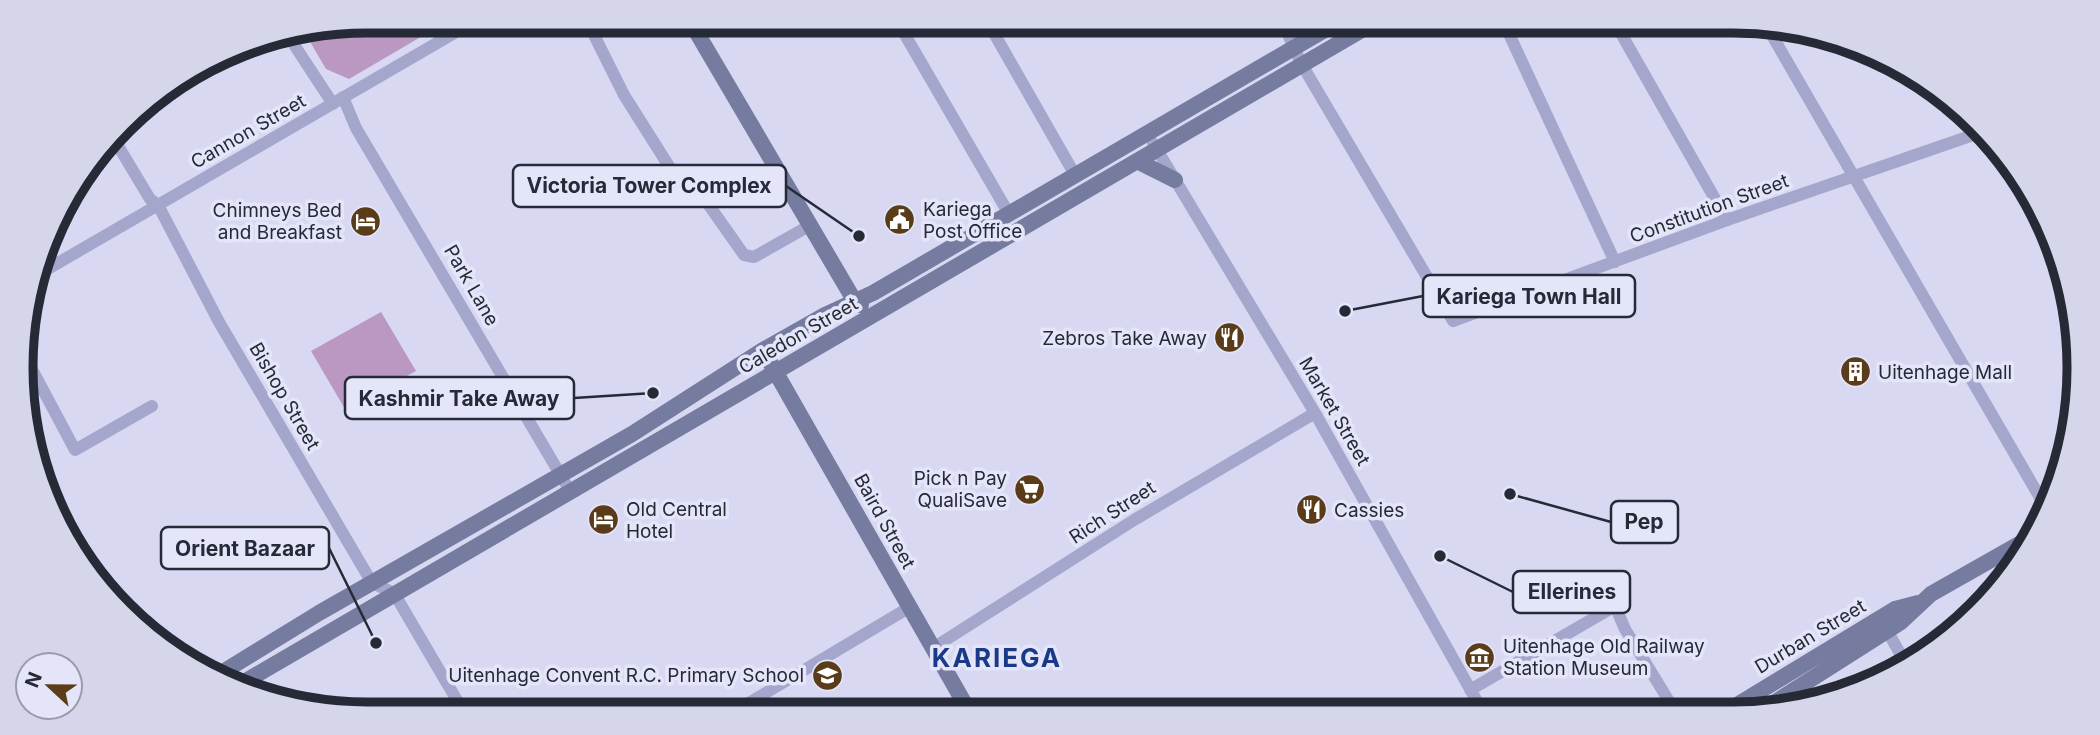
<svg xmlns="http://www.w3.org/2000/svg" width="2100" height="735" viewBox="0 0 2100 735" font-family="Inter,sans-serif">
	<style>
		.green { fill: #ba98c2 }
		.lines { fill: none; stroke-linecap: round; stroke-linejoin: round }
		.street { stroke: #a4a6cb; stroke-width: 12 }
		.secondary { stroke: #757c9f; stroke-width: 16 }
		.labels { text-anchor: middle; stroke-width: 7; stroke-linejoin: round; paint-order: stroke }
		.street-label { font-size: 19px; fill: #262936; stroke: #e5e5fa }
		.poi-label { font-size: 19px; fill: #262936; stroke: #e5e5fa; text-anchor: start }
		.district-label { font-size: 26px; font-weight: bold; letter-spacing: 2px; fill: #1a3a89; stroke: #e5e5fa }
		.rim { fill: none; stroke: #262936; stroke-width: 9 }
		.leader { fill: none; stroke: #262936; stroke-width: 2.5 }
		.callout-dot { fill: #262936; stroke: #e5e5fa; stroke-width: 2.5 }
		.callout { fill: #e5e5fa; stroke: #262936; stroke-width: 2.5 }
		.callout-label { font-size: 21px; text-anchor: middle; font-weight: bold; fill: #262936 }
	</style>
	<rect width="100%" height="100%" fill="#d8d8f3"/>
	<path class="green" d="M 368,21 L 448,21 L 349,79 L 326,69 L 305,33 Z
		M 381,312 L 416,371 L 345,409 L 311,351 Z"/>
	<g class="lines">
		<path class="street" d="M 587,21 L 624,95 L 672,171 L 706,201 L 744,255 L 754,257 L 809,226
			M 897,21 L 1009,214
			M 987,21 L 1075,175
			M 1282,21 L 1301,63 L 1453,321 L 1727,220 L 1979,133
			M 1503,21 L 1615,262
			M 1614,21 L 1727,220
			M 1766,25 L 2046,508
			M 289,37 L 333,104
			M 343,97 L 356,128 L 570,491
			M 114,139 L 150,199 L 158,205 L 219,322 L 372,583 L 394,593 L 465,714
			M 1153,143 L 1315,413 L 1483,712
			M 39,274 L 475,21
			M 26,358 L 75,450 L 152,406
			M 1884,625 L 1906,664
			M 933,648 L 1134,520 L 1315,413
			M 1470,690 L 1615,606 L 1625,629 L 1675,711
			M 732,713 L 910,607"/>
		<path class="secondary" d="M 690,21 L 854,300 L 861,305
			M 1137,161 L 1175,180
			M 763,350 L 970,713
			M 218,675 L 319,613 L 632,434 L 763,350 L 825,315 L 873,293 L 1340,21
			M 239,685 L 1377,21
			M 1727,711 L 1895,609 L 1918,603
			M 1761,711 L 1901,622 L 1931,594 L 2035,535"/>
	</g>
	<defs>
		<symbol id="civic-disc" viewBox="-11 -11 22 22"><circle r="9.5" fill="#5a3c19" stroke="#e5e5fa"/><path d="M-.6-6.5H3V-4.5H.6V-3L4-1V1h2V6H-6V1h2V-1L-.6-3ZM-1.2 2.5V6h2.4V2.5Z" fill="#fff"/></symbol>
		<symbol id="hotel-disc" viewBox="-11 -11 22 22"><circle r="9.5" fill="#5a3c19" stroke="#e5e5fa"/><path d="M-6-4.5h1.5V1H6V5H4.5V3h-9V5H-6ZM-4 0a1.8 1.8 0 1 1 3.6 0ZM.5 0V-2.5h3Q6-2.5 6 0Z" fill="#fff"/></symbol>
		<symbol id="restaurant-disc" viewBox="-11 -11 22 22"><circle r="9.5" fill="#5a3c19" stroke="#e5e5fa"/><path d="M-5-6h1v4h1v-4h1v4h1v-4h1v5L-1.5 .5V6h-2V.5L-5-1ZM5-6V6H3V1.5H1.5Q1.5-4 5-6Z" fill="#fff"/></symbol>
		<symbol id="building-disc" viewBox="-11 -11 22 22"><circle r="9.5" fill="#5a3c19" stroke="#e5e5fa"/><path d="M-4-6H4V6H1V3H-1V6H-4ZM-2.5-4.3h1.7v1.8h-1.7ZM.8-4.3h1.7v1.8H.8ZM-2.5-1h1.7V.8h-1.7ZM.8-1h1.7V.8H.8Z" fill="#fff"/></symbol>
		<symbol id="supermarket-disc" viewBox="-11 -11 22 22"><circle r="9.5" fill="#5a3c19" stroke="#e5e5fa"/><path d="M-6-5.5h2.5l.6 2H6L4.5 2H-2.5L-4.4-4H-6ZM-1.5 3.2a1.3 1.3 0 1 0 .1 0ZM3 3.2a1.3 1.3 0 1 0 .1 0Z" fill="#fff"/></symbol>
		<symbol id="museum-disc" viewBox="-11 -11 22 22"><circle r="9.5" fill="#5a3c19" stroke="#e5e5fa"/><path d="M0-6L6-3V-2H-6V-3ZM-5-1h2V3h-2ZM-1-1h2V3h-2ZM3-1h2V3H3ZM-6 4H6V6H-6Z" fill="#fff"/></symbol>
		<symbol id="school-disc" viewBox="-11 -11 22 22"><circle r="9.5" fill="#5a3c19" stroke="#e5e5fa"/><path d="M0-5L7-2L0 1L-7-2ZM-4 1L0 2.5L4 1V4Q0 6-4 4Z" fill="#fff"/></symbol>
	</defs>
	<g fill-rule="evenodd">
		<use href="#civic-disc" x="882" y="202" width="35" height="35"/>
		<use href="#hotel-disc" x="348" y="204" width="35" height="35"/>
		<use href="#restaurant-disc" x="1212" y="320" width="35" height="35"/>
		<use href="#building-disc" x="1838" y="354" width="35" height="35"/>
		<use href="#supermarket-disc" x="1012" y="472" width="35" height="35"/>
		<use href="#restaurant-disc" x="1294" y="492" width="35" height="35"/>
		<use href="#hotel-disc" x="586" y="502" width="35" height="35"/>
		<use href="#museum-disc" x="1462" y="640" width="35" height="35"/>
		<use href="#school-disc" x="810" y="658" width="35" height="35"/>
	</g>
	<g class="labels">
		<g class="street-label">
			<text transform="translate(248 131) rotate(-30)" y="7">Cannon Street</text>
			<text transform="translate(1709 208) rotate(-20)" y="7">Constitution Street</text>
			<text transform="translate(472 285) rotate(60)" y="7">Park Lane</text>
			<text transform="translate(798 335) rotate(-30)" y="7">Caledon Street</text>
			<text transform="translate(285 396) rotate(60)" y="7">Bishop Street</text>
			<text transform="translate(1335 411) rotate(60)" y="7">Market Street</text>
			<text transform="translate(1112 512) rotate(-33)" y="7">Rich Street</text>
			<text transform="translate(885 521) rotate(61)" y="7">Baird Street</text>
			<text transform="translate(1810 636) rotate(-31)" y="7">Durban Street</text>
		</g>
		<g class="poi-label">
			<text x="923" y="216">Kariega<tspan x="923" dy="22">Post Office</tspan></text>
			<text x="342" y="217" text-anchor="end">Chimneys Bed<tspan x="342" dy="22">and Breakfast</tspan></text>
			<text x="1207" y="345" text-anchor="end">Zebros Take Away</text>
			<text x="1878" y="379">Uitenhage Mall</text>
			<text x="1007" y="485" text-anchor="end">Pick n Pay<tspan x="1007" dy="22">QualiSave</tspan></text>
			<text x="626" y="516">Old Central<tspan x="626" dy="22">Hotel</tspan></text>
			<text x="1334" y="517">Cassies</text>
			<text x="1503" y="653">Uitenhage Old Railway<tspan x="1503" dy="22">Station Museum</tspan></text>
			<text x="804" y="682" text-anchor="end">Uitenhage Convent R.C. Primary School</text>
		</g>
		<g class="district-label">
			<text x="997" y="667">KARIEGA</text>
		</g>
	</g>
	<path d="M0 0H2100V735H0ZM367 33H1733A334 334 0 0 1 2067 367V368A334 334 0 0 1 1733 702H367A334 334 0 0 1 33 368V367A334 334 0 0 1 367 33Z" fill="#d6d6ea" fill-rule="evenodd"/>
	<path class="rim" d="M367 33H1733A334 334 0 0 1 2067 367V368A334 334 0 0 1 1733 702H367A334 334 0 0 1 33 368V367A334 334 0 0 1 367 33Z"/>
	<path class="leader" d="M859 236L786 186M1345 311L1423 296M653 393L574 398M1510 494L1611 522M376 643L329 548M1440 556L1513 592"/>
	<g class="callout-dot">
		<circle cx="859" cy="236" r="7"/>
		<circle cx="1345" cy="311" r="7"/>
		<circle cx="653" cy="393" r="7"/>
		<circle cx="1510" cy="494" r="7"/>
		<circle cx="376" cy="643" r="7"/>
		<circle cx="1440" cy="556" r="7"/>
	</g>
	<g class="callout">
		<rect x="513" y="165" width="273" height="42" rx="7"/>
		<rect x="1423" y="275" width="212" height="42" rx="7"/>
		<rect x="345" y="377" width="229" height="42" rx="7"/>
		<rect x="1611" y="501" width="67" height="42" rx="7"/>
		<rect x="161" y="527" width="168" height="42" rx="7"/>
		<rect x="1513" y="571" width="117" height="42" rx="7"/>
	</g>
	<g class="callout-label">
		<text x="649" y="193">Victoria Tower Complex</text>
		<text x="1529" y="304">Kariega Town Hall</text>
		<text x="459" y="406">Kashmir Take Away</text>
		<text x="1644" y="529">Pep</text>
		<text x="245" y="556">Orient Bazaar</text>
		<text x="1572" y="599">Ellerines</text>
	</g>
	<g transform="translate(49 686) rotate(292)"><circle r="33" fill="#e5e5fa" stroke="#999aac" stroke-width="2"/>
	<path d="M0-5L12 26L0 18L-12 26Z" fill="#5a3c19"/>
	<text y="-10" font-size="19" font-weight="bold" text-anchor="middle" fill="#262936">N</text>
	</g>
</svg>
